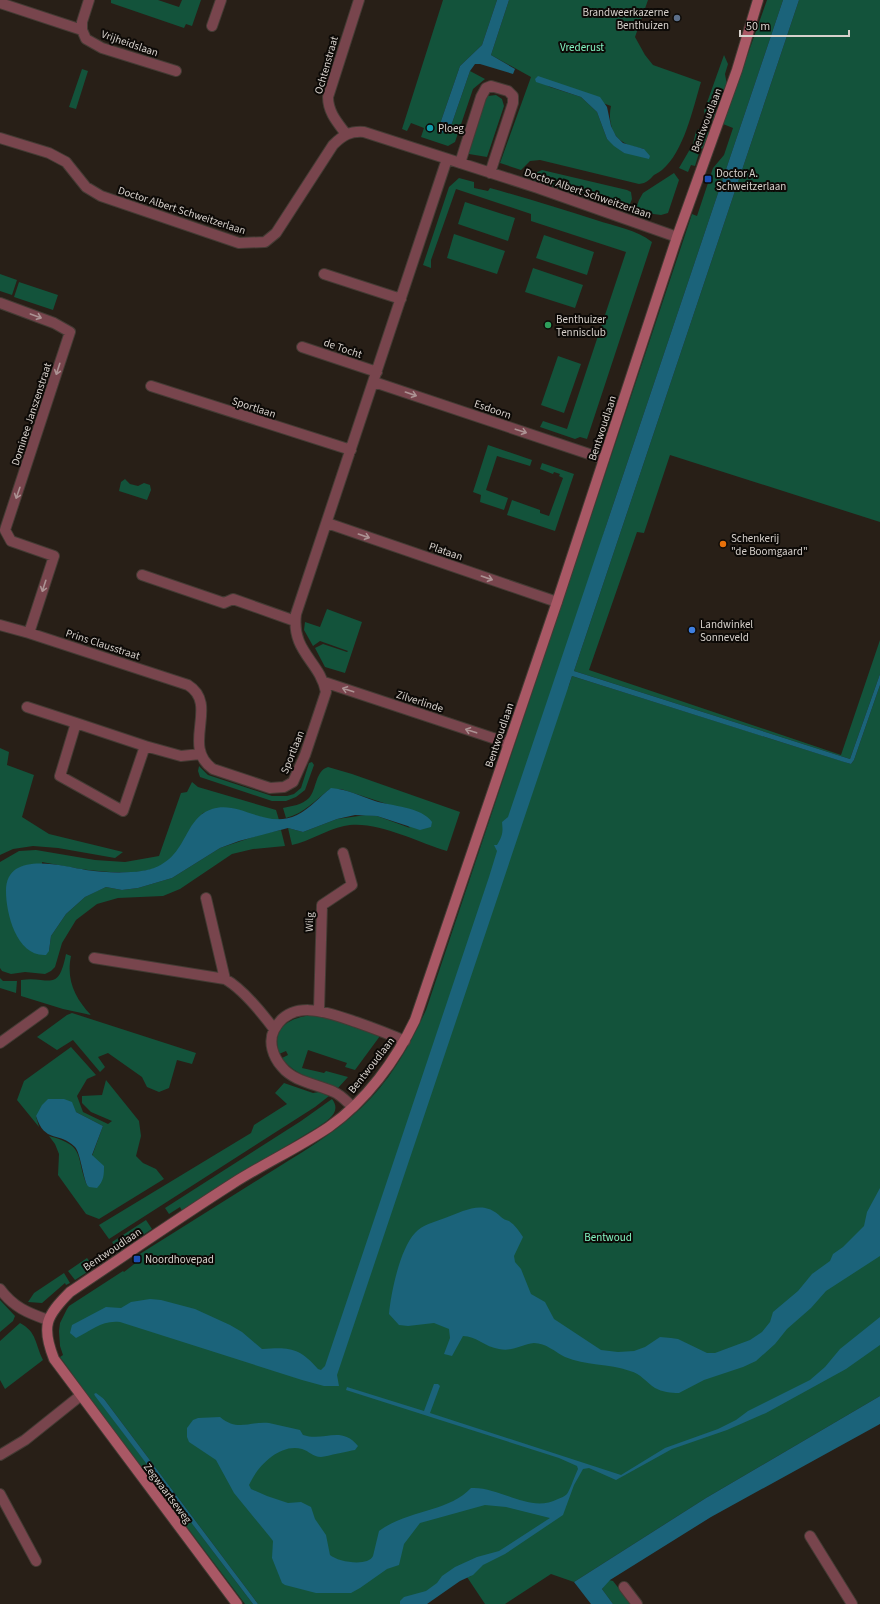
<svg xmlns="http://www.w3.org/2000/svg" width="880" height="1604" viewBox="0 0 880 1604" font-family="'Source Sans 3',sans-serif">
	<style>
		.green { fill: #13533b; fill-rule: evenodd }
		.water { fill: #1b637a }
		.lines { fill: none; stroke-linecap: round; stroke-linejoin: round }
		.minor-casing { stroke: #443b34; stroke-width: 12 }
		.tertiary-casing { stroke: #443b34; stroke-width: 12 }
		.secondary-casing { stroke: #443b34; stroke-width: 12 }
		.minor { stroke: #78454d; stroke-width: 10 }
		.tertiary { stroke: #78454d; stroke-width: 10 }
		.secondary { stroke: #a95865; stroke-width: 10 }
		.oneway { stroke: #ac9293 }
		.service-dot { fill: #5c6f8a; stroke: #0d0a07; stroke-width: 1.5 }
		.culture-dot { fill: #0f9aa8; stroke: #0d0a07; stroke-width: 1.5 }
		.transit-dot { fill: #1a4fb4; stroke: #0d0a07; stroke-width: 1.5 }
		.leisure-dot { fill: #2e9e5b; stroke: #0d0a07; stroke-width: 1.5 }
		.food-dot { fill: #e8710a; stroke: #0d0a07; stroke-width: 1.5 }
		.shop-dot { fill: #3f7fe0; stroke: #0d0a07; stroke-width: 1.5 }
		.labels { text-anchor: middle; stroke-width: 4; stroke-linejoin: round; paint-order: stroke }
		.poi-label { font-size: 11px; fill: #d7d1cc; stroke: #0d0a07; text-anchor: start }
		.street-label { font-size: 11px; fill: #d7d1cc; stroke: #0d0a07 }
		.park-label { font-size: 11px; fill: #83f4c2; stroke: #0d0a07 }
	</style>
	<rect width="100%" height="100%" fill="#281f17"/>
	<path class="green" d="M 111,0 L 158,0 L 179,7 L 182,0 L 201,0 L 192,26 L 186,24 L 184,28 L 111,3 Z
		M 443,0 L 497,0 L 482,45 L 460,66 L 441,121 L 437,129 L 450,129 L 470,71 L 485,79 L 473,89 L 455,142 L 448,146 L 421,137 L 424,128 L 411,123 L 407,131 L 402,129 Z
		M 509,0 L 648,0 L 635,37 L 645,55 L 653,65 L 701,82 C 693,108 684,152 662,170 C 660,172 657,173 654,175 C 649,180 647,183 639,184 L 540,160 L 530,161 L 521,170 L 500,163 L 531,77 L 491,55 ZM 536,79 L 611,106 C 608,118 611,135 623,142 C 628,146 637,147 644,149 L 624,153 L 607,139 L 597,112 L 581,97 L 550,87 Z
		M 767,0 L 783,0 L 606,526 L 596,559 L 568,688 L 572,676 L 851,764 L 854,760 L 880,685 L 880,1396 L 706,1498 L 574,1582 L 551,1574 L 505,1604 L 485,1604 L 467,1577 L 471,1576 L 466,1567 L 408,1604 L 258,1604 L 104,1399 L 94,1394 L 253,1604 L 245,1604 L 94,1404 L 60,1357 L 63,1355 L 60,1346 L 59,1331 L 60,1323 L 67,1309 L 69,1306 L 123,1271 L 124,1272 L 138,1261 L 135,1257 C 178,1230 221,1203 264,1176 C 297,1155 333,1135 361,1108 C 390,1081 410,1045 426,1010 L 692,214 L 697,216 L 713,168 L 724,155 L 733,128 L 723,124 Z
		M 799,0 L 880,0 L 880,522 L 670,455 L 644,533 L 637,532 L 589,670 L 841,755 L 880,640 L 880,674 L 850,759 L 574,671 Z
		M 724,55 L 728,64 L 725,74 L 727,85 L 715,121 L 706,118 L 704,111 Z
		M 82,69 L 88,71 L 76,109 L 69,107 Z
		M 496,95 L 502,99 L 504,106 L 487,157 L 469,154 L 467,152 L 484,102 L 488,96 Z
		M 699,129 L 711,133 L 707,144 L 700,150 L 695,166 L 691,165 L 688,172 L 679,168 L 693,144 L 696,131 Z
		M 542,170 L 627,190 L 631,192 L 632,199 L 627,211 L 551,186 L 549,188 L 530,182 L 533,174 Z
		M 674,173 L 679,180 L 668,213 L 661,215 L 646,213 L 645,217 L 634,214 L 639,200 L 643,193 Z
		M 459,178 L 474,182 L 474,188 L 488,191 L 490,188 C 526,198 561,209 596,220 C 614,226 637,230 652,242 L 587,439 L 580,437 L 575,439 L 540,427 L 543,421 L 567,429 L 626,252 L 531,221 L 531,214 L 456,189 L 431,260 L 431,268 L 423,265 L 449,187 Z
		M 465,202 L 515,218 L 508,241 L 458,224 Z
		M 454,234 L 505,251 L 497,274 L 447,258 Z
		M 544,235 L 594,252 L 587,275 L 536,258 Z
		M 533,268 L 583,285 L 575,308 L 525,292 Z
		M 0,274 L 17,280 L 12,295 L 0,291 Z
		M 19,282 L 58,295 L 53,310 L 14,297 Z
		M 558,356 L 581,364 L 564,413 L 541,405 Z
		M 488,445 L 532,460 L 530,466 L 497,456 L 486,490 L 508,498 L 504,510 L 480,502 L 481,495 L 473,492 Z
		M 542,463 L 574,474 L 555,531 L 507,515 L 512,500 L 540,510 L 540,513 L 549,516 L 563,478 L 559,476 L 560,474 L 554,472 L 553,474 L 540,469 Z
		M 125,479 L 130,484 L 138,486 L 144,483 L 150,485 L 151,490 L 147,500 L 119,491 L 121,482 Z
		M 327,609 L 362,622 L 345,673 L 325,667 L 315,648 L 323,644 L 347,652 L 348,651 L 320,641 L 313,646 L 304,630 L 305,622 L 320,627 Z
		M 0,748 L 9,752 L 7,765 L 34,775 L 22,817 L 49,834 L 123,852 L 115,858 L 58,848 L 33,846 L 13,849 L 0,855 Z
		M 312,762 L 314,765 L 305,790 L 296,797 L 286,801 L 272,801 L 200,777 L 198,771 L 199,766 L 208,775 L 272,796 L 287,796 L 294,794 L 301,788 L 309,763 Z
		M 328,767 L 352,774 L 460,812 L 447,851 C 417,842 374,819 344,826 C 326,830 310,841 292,845 L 288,828 L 303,832 L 337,819 L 366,815 L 377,816 L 410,828 L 390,805 L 341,789 L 330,789 C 315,800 305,813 286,818 L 283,808 C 292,806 302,805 309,798 C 317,789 315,771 328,767 Z
		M 192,782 L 198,787 L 276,810 L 279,820 L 276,821 L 226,808 L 203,813 C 191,828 181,854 164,864 C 137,881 73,868 42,862 L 49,951 L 51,936 L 66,914 L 85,897 L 97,891 L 106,887 L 122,890 L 138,888 L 172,878 L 220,848 L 262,834 L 281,830 L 285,846 L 253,849 L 232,854 L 180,889 L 163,896 L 118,898 L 97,904 L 76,920 L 62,943 L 55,967 L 51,971 L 45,974 L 25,972 L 11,974 L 2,971 L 0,968 L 0,862 L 19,851 L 36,850 L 95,860 L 125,862 L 159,856 L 181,793 L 187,792 Z
		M 66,954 L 71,956 C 66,980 75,998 91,1015 L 63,1009 L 21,996 L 21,980 C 48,975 58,995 66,954 Z
		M 0,978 L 3,981 L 17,981 L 16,993 L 0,988 Z
		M 72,1013 L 196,1053 L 192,1064 L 177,1060 L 169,1088 L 159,1092 L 147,1087 L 142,1077 L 108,1053 L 98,1057 L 105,1067 L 100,1072 L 73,1040 L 57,1050 L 37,1037 L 67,1015 Z
		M 314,1015 L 326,1017 L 380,1036 L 355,1070 L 345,1067 L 347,1063 L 308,1050 L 302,1068 L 324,1073 L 326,1071 L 348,1077 L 338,1088 C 317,1080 295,1076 282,1058 L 288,1055 L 286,1051 L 279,1054 C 271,1027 290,1017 314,1015 Z
		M 71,1047 L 96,1075 L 87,1079 L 77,1096 L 83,1112 L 108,1124 L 112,1121 L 91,1112 L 82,1103 L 82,1096 L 102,1095 L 106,1080 L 139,1121 L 141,1136 L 136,1156 L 143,1163 L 156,1169 L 164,1179 L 99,1219 L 86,1214 L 58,1175 L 59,1154 L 55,1144 L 49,1136 C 86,1146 75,1155 87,1185 L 98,1163 L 92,1156 L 103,1126 L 76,1112 L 36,1116 L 39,1127 L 17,1100 L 24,1081 Z
		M 284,1083 L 313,1093 L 319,1092 L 329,1096 L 315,1107 L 109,1239 L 99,1225 L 251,1133 L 254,1125 L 287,1104 L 275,1093 Z
		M 332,1099 C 342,1112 328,1120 318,1127 L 218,1187 L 182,1211 L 180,1207 L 169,1214 L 165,1208 L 301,1121 Z
		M 146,1220 L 152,1229 L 119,1251 L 117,1250 L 112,1242 Z
		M 87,1258 L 93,1266 L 92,1269 L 75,1280 L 68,1271 Z
		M 64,1273 L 70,1283 L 66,1285 L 65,1283 L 42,1303 L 28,1302 L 34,1293 Z
		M 0,1300 L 15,1316 L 13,1321 L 0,1332 Z
		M 20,1323 C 37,1332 35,1344 43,1360 L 5,1389 L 0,1380 L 0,1341 Z
		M 609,1580 L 613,1581 L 631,1604 L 613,1604 L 602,1589 Z"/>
	<path class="water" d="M 497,0 L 509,0 L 491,55 L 515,69 L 513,74 L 480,64 L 475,64 L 470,71 L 450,129 L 446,132 L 439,133 L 437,129 L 441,121 L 460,66 L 482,45 Z
		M 783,0 L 799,0 L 574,671 L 850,759 L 880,674 L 880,685 L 854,760 L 851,764 L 844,762 L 572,676 L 337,1375 L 339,1386 L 324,1386 L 302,1380 L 120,1322 C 102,1320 92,1330 76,1338 L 70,1333 L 72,1325 L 106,1307 L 121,1308 L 131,1302 L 150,1299 L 161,1300 L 195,1309 L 230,1325 L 242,1332 L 262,1349 C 289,1347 299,1347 318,1369 L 321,1370 L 325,1366 L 489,877 L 497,851 L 494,845 L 497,845 C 503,835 503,832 502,822 L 508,817 Z
		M 538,76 L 600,97 L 607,107 L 611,126 L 616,136 L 623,143 L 644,149 L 650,156 L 649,159 L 624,153 L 614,146 L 607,139 L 597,112 L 581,97 L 536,82 L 535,79 Z
		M 331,788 C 347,789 360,796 375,801 C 391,806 422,807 432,822 L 431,827 L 420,830 L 377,816 L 355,815 L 337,819 L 303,832 L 288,828 L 239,841 L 220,848 L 172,878 L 138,888 L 122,890 L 106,887 L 85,897 L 66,914 L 51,936 L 49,951 L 46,955 C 17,957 6,914 6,891 C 6,850 62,866 86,870 C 100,872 117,873 131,872 C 191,870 178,820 212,809 C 240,800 266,830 297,815 C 311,808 319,797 331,788 Z
		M 48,1099 L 64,1099 L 72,1102 L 76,1112 L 103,1126 L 92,1155 L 104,1166 C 104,1174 104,1181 97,1188 L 89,1187 L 87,1185 C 83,1176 80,1152 75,1147 C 59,1131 45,1144 36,1116 L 42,1105 Z
		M 880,1188 L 880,1256 L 826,1291 L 811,1308 L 787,1329 L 775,1344 L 756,1361 L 743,1367 L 704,1380 L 679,1393 C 671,1393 662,1392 655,1388 C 646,1382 641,1374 630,1371 C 609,1363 585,1366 565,1357 C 555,1352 546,1343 534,1343 C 522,1344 513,1352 499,1349 C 485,1347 476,1336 463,1336 L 452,1356 L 444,1354 L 450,1338 L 449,1329 L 434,1323 L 408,1326 L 399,1325 L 389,1314 C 391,1292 400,1249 415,1233 C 422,1225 434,1222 445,1218 C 465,1211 483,1199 501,1217 C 503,1219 506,1220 509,1221 C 515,1225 519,1231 523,1237 L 514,1256 L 515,1262 L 521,1269 L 531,1294 L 545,1302 L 554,1319 L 601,1350 L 618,1352 L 634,1351 L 645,1347 L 660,1337 L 671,1338 L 678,1339 L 707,1353 L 715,1353 L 750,1340 L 762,1332 L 770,1322 L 773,1312 L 798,1291 L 812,1274 L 830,1261 L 833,1254 L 843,1247 L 864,1226 L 867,1212 Z
		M 880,1317 L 880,1345 L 846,1369 L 766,1413 L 727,1430 L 672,1449 L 616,1480 L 589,1468 L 583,1469 L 574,1485 L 563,1515 L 505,1554 L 483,1565 L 473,1575 L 460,1581 L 427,1604 L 400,1604 L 400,1601 L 404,1597 L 426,1591 L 437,1583 L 442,1576 L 455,1567 L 477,1557 L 499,1551 L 550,1518 L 506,1507 L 485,1505 L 420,1523 L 404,1544 L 399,1565 L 387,1569 L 360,1588 L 351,1593 L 316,1593 L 285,1585 L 282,1583 L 272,1558 L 273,1541 L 270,1537 L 234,1493 L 216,1460 L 189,1442 L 187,1437 L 187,1428 L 193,1420 L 198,1418 L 220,1417 C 238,1432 249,1421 269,1423 C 279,1425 290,1428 300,1430 L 303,1435 C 324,1442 341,1425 358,1446 L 355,1450 C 348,1451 328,1456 321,1457 C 313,1457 309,1451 302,1449 C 279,1443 257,1467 249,1485 L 251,1489 L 267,1496 L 288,1503 L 301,1502 L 311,1507 L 315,1519 L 326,1535 L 330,1555 C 338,1562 368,1567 373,1556 L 379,1531 C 407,1510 449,1512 471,1488 C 500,1486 529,1514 558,1499 C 561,1498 565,1496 567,1494 C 570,1490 575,1475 578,1469 L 577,1466 L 559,1458 L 346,1390 L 347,1387 L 424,1411 L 434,1384 L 438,1384 L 440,1386 L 430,1413 L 621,1475 L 665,1448 L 718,1429 L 736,1420 L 748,1411 L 810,1380 L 825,1367 L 840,1349 Z
		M 96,1393 L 104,1399 L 258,1604 L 253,1604 L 95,1396 L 94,1394 Z
		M 880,1396 L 880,1424 L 711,1517 L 610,1580 L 602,1589 L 613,1604 L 591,1604 L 574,1582 L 706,1498 Z"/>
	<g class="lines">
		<defs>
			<path id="minor" d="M 89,0 L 82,22 L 82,30 L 86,39 L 102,48 L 176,71
				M 0,3 L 82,30
				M 212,26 L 221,0
				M 346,134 C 337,122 328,112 328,97 L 359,0
				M 0,138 L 49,153 L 66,162 L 86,187 L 101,196 L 239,243 L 265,242 L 276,233 L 333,145 C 343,135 350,131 364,132 L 538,188 L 677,237
				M 460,163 L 481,97 L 486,88 L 491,86 L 508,91 L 513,96 L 513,103 L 490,173
				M 324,274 L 401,299
				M 0,303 L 54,323 L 70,332 L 5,530 L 11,541 L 54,556 L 29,633
				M 302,347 L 377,372
				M 374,382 L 604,459
				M 151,386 L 351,450
				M 327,523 L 557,602
				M 142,575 L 224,603 L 233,599 L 295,621
				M 0,625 L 29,633 L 188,685 C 220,705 180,746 213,769 L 270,788 L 284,787 L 293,782 L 305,755 L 326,692 C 320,661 291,652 296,614 L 447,159
				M 324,682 L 508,743
				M 27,707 L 76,723
				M 145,746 L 123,811 L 60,776 L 76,723 L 145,746 L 181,756 L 200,754
				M 206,898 L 225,979
				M 94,958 L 225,979 C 243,989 262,1013 274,1029
				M 319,1010 L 322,905 L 352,885 L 343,853
				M 0,1043 L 43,1012
				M 353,1107 C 347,1102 341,1095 334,1092 C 317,1084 294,1082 282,1067 C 273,1057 268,1042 274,1030 C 291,997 330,1013 356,1022 C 373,1028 389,1034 405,1041
				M 0,1455 L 25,1440 L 80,1396
				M 0,1494 L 36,1561
				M 810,1536 L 852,1604
				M 624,1587 L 637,1604"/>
			<path id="tertiary" d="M 0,1289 C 13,1307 28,1313 48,1320"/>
			<path id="secondary" d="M 237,1604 L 54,1359 C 41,1326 46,1316 70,1292 C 124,1256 177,1219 232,1184 C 263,1164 298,1148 329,1127 C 366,1101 396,1060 415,1020 L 557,602 L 677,237 L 737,70 L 758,0"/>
		</defs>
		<use href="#minor" class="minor-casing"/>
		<use href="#tertiary" class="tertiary-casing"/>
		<use href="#secondary" class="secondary-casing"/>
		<use href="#minor" class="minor"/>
		<use href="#tertiary" class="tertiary"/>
		<use href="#secondary" class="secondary"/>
	</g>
	<defs><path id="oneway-shaft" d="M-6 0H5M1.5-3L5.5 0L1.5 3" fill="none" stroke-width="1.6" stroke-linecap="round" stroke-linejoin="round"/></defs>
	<g class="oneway">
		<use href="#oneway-shaft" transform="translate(36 316) rotate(20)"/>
		<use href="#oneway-shaft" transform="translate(58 369) rotate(108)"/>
		<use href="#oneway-shaft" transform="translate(411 394) rotate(19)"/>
		<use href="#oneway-shaft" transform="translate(521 431) rotate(18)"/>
		<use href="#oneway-shaft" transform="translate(18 493) rotate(109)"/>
		<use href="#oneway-shaft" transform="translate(364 536) rotate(19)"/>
		<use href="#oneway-shaft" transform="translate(487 578) rotate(19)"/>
		<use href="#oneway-shaft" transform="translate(44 586) rotate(108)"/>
		<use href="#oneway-shaft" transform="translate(348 690) rotate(-162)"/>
		<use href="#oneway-shaft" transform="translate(471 731) rotate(-162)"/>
	</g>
	<circle class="service-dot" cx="677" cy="18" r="4"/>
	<circle class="culture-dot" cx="430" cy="128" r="4"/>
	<g class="transit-dot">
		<rect x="704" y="175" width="8" height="8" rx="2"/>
		<rect x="133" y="1255" width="8" height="8" rx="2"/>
	</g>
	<circle class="leisure-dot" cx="548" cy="325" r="4"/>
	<circle class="food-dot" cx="723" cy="544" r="4"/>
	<circle class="shop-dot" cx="692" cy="630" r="4"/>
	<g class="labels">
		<g class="poi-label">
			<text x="669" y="16" text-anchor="end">Brandweerkazerne<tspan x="669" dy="13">Benthuizen</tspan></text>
			<text x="438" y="132">Ploeg</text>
			<text x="716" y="177">Doctor A.<tspan x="716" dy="13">Schweitzerlaan</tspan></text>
			<text x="556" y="323">Benthuizer<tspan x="556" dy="13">Tennisclub</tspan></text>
			<text x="731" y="542">Schenkerij<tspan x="731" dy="13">"de Boomgaard"</tspan></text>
			<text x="700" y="628">Landwinkel<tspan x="700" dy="13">Sonneveld</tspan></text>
			<text x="145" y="1263">Noordhovepad</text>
		</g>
		<g class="street-label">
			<text transform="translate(130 43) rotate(19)" y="4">Vrijheidslaan</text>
			<text transform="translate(326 65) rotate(-74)" y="4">Ochtenstraat</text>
			<text transform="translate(706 120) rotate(-69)" y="4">Bentwoudlaan</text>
			<text transform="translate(588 193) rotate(19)" y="4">Doctor Albert Schweitzerlaan</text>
			<text transform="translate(182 210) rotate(18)" y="4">Doctor Albert Schweitzerlaan</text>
			<text transform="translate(343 348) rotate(19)" y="4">de Tocht</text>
			<text transform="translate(254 407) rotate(18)" y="4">Sportlaan</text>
			<text transform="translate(493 409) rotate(19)" y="4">Esdoorn</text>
			<text transform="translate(31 414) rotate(-72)" y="4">Dominee Janszenstraat</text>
			<text transform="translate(602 428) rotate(-72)" y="4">Bentwoudlaan</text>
			<text transform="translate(446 551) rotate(19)" y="4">Plataan</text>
			<text transform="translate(103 644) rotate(18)" y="4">Prins Clausstraat</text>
			<text transform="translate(420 701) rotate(18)" y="4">Zilverlinde</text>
			<text transform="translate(499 735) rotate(-71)" y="4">Bentwoudlaan</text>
			<text transform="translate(292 752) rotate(-68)" y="4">Sportlaan</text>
			<text transform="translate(309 922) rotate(-88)" y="4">Wilg</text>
			<text transform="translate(371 1065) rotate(-52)" y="4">Bentwoudlaan</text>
			<text transform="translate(112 1249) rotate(-34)" y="4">Bentwoudlaan</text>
			<text transform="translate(168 1493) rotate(53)" y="4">Zegwaartseweg</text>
		</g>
		<g class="park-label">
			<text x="582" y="51">Vrederust</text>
			<text x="608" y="1241">Bentwoud</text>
		</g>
	</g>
	<path d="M740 30v6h109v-6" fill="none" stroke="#d7d1cc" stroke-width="2"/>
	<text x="746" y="30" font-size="12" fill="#d7d1cc" stroke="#0d0a07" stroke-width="3" paint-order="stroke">50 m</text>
</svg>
